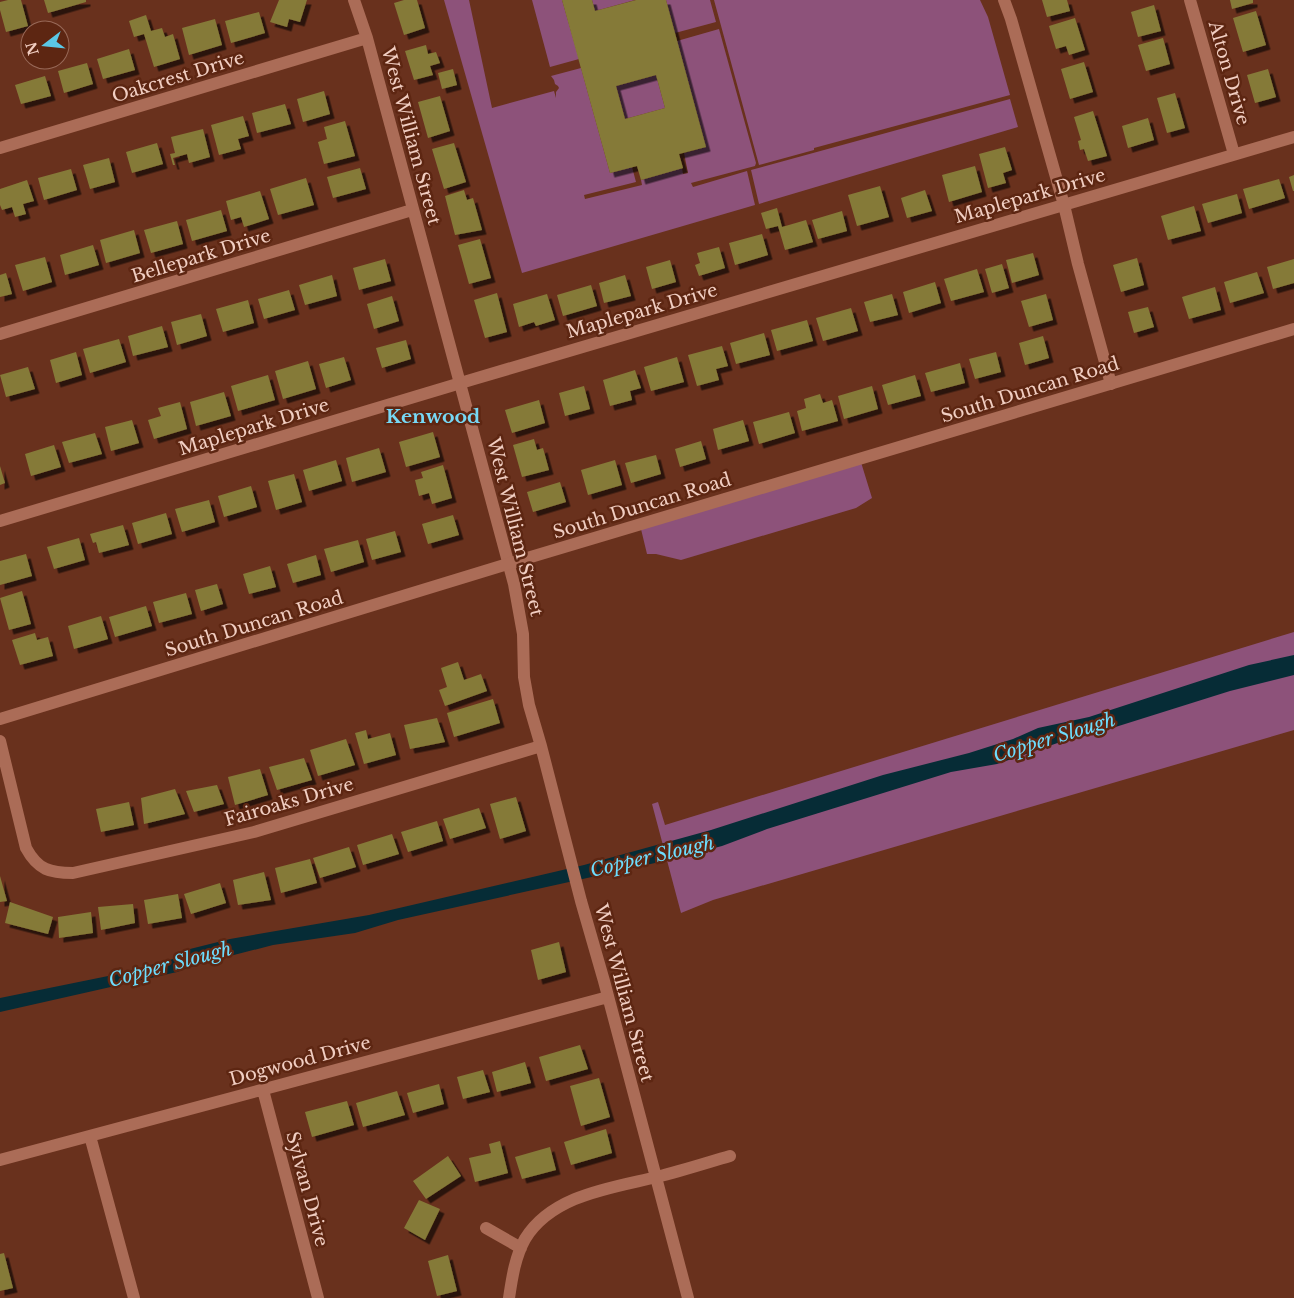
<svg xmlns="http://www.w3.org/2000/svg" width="1294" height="1298" viewBox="0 0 1294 1298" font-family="'Libre Baskerville',serif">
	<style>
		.green { fill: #8d527a }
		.water { fill: #062c36 }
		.building { fill: #857a39; fill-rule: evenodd; filter: url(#shadow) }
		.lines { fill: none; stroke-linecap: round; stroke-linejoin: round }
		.minor { stroke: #ab6c57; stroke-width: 12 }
		.secondary { stroke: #ab6c57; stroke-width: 12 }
		.labels { text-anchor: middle; stroke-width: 5; stroke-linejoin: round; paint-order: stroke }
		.street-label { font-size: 18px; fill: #f1cec2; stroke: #5d2612 }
		.neighbourhood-label { font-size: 19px; font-weight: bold; fill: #77d8f5; stroke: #5d2612 }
		.water-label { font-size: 19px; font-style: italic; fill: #6cddfe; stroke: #5d2612 }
	</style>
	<defs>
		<filter id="shadow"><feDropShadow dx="4.5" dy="4.5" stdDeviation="0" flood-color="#0009"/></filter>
	</defs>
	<rect width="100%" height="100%" fill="#69311d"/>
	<path class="green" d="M 444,0 L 469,0 L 492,108 L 554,91 L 556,98 L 556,92 L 559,88 L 558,86 L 555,84 L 554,80 L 551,76 L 581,68 L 610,173 L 632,167 L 636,182 L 584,195 L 585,199 L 642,185 L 641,180 L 682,168 L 683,174 L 688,173 L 684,153 L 706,147 L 677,41 L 719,29 L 756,163 L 755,166 L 691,183 L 693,187 L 747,171 L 755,205 L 522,273 Z
		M 532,0 L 562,0 L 579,59 L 550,67 Z
		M 592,0 L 635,0 L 595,11 Z
		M 666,0 L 710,0 L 716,22 L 675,33 Z
		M 714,0 L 980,0 L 988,17 L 1010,95 L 814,148 L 814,150 L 759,165 Z
		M 656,75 L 665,108 L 625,119 L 616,86 Z
		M 1010,99 L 1018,127 L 759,204 L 751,170 Z
		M 860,459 L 872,498 L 856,508 L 681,560 L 656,554 L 647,554 L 640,525 Z
		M 1294,632 L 1294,730 L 713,900 L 681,913 L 652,804 L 658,802 L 665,825 Z"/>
	<path class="water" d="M 1294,655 L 1294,675 L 1230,691 L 1090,735 L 1069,739 L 997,764 L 951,772 L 767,829 L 722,846 L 664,861 L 398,920 L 355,933 L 273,945 L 199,964 L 177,972 L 0,1012 L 0,998 L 118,974 L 184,956 L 190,949 L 230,939 L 369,915 L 584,865 L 711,830 L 883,775 L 969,753 L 1013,739 L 1038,728 L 1089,717 L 1249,665 Z"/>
	<path class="building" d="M 8,0 L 21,0 L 28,26 L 6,32 L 0,10 L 0,2 Z
		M 44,0 L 86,0 L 86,2 L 48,13 Z
		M 279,0 L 307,0 L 300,22 L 289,19 L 287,27 L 270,22 Z
		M 404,0 L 417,0 L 425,28 L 404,35 L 394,3 Z
		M 562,0 L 592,0 L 595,11 L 636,0 L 666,0 L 706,147 L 679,154 L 683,168 L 641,180 L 637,166 L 610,173 ZM 656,75 L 665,108 L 625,119 L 616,86 Z
		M 1042,0 L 1067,0 L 1070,11 L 1047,17 Z
		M 1230,0 L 1253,0 L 1253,3 L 1232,9 Z
		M 1154,5 L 1161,31 L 1138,37 L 1131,12 Z
		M 1256,11 L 1266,45 L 1243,52 L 1233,18 Z
		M 259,12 L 265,33 L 231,43 L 225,21 Z
		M 146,15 L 151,31 L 162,28 L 165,37 L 173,34 L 180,59 L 154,67 L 144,34 L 134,37 L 129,21 Z
		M 1075,18 L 1085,50 L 1069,55 L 1066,46 L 1056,49 L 1049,26 Z
		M 215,19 L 222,45 L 189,55 L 182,28 Z
		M 1163,38 L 1170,64 L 1146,71 L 1138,45 Z
		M 426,45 L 428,54 L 436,52 L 440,63 L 430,66 L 433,75 L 414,80 L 405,51 Z
		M 129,49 L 135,70 L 103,79 L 97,59 Z
		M 1084,62 L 1093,92 L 1070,99 L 1061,69 Z
		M 87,63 L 93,84 L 64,93 L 58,71 Z
		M 453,69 L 457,85 L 442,89 L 438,73 Z
		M 1268,69 L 1276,97 L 1255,103 L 1247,75 Z
		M 45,76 L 51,96 L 21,104 L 15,85 Z
		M 324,91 L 330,114 L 303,122 L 297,99 Z
		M 1175,93 L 1185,128 L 1167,133 L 1157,98 Z
		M 440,96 L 450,131 L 428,138 L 418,102 Z
		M 285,104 L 291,124 L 257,133 L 252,113 Z
		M 1093,111 L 1107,156 L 1088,161 L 1084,149 L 1080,150 L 1078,141 L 1081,140 L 1074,117 Z
		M 243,116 L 249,136 L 238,139 L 241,149 L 219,155 L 211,125 Z
		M 1148,118 L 1154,140 L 1128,148 L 1122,126 Z
		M 345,121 L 355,156 L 324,164 L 318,142 L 327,139 L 324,127 Z
		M 203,129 L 210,157 L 189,163 L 187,154 L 173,158 L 175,165 L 173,165 L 170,154 L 175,153 L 171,137 Z
		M 157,143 L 163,164 L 132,173 L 126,152 Z
		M 454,143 L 466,182 L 444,189 L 432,149 Z
		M 1005,147 L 1012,170 L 1003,173 L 1006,183 L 988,188 L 979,154 Z
		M 109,158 L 115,182 L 90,189 L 83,165 Z
		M 975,166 L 982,192 L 949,202 L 942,175 Z
		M 360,168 L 366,189 L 333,198 L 327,177 Z
		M 71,169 L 77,190 L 44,200 L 38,178 Z
		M 1294,175 L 1294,191 L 1293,191 L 1289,177 Z
		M 306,178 L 314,205 L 278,215 L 270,189 Z
		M 1279,179 L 1285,198 L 1249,209 L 1243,189 Z
		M 27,180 L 34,201 L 23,204 L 26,214 L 15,217 L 12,207 L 2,210 L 0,205 L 0,189 Z
		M 880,186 L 889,217 L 857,226 L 848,195 Z
		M 464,190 L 467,200 L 473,198 L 482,230 L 455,235 L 445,196 Z
		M 925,190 L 932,211 L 907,218 L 901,198 Z
		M 260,191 L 269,219 L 244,227 L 241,217 L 231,220 L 226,201 Z
		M 1237,194 L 1242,213 L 1208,223 L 1202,204 Z
		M 1194,206 L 1201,231 L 1168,240 L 1161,216 Z
		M 777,208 L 782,227 L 806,220 L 813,242 L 785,250 L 778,226 L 766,229 L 761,213 Z
		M 221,210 L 227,231 L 192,241 L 186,220 Z
		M 842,211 L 847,231 L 818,239 L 812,220 Z
		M 177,221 L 183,244 L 151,253 L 144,230 Z
		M 134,230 L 140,253 L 106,263 L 100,240 Z
		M 762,234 L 768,255 L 735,265 L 729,243 Z
		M 480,239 L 491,278 L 469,284 L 458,245 Z
		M 93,245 L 99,265 L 65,275 L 60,255 Z
		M 719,247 L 725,268 L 699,276 L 695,265 L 700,263 L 697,253 Z
		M 1033,253 L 1039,275 L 1012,283 L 1006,260 Z
		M 45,257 L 52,282 L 23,291 L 15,265 Z
		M 1137,258 L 1144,285 L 1121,292 L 1113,265 Z
		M 385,259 L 391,281 L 359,290 L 353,268 Z
		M 1294,259 L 1294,283 L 1273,289 L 1267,267 Z
		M 670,260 L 676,282 L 652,289 L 646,267 Z
		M 1002,264 L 1009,288 L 992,293 L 985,269 Z
		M 977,269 L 984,292 L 951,301 L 944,279 Z
		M 1257,272 L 1264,293 L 1230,303 L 1224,282 Z
		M 6,273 L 12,294 L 0,297 L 0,275 Z
		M 332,275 L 337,296 L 305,305 L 299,285 Z
		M 625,275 L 631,296 L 604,303 L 599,283 Z
		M 935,282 L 941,303 L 909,313 L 903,292 Z
		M 591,285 L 597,306 L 563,316 L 557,295 Z
		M 1215,287 L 1221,310 L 1189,319 L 1182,297 Z
		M 289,290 L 295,310 L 264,319 L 258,299 Z
		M 497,293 L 507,332 L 485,338 L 474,300 Z
		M 547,294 L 555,320 L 536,326 L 534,322 L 519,327 L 513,304 Z
		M 892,294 L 898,315 L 870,322 L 864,302 Z
		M 1046,294 L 1053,320 L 1029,327 L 1021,301 Z
		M 392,296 L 399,321 L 374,329 L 367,304 Z
		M 248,300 L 254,323 L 223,332 L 216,309 Z
		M 1148,307 L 1154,327 L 1134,333 L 1128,312 Z
		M 851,308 L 858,331 L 823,341 L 816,318 Z
		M 201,314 L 207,336 L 177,345 L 171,322 Z
		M 807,320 L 813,341 L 777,351 L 771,330 Z
		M 162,326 L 168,347 L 133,356 L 128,336 Z
		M 764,333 L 770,355 L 736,364 L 730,343 Z
		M 1043,336 L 1049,358 L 1025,365 L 1019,343 Z
		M 119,339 L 126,362 L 90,373 L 83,349 Z
		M 406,340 L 411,359 L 382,368 L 376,348 Z
		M 722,346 L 728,366 L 716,369 L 719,380 L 697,386 L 688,355 Z
		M 76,352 L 82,375 L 56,383 L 50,360 Z
		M 996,352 L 1001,372 L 975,379 L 969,359 Z
		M 344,357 L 351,380 L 326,388 L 319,364 Z
		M 677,357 L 684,382 L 651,391 L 644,367 Z
		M 308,361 L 316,389 L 283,399 L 275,371 Z
		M 960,363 L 965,383 L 931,392 L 925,373 Z
		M 28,367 L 35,389 L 6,397 L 0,375 Z
		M 635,370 L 641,388 L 630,391 L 632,400 L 610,406 L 603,380 Z
		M 268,375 L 275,400 L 238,411 L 231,386 Z
		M 915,375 L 921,396 L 888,405 L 882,385 Z
		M 584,386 L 590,409 L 565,416 L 559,393 Z
		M 872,386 L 878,409 L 844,419 L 838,396 Z
		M 224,392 L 231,416 L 196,426 L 190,402 Z
		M 820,394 L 823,403 L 832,400 L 838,421 L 802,431 L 797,411 L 806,408 L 804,399 Z
		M 539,400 L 545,423 L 512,433 L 505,410 Z
		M 180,402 L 187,429 L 154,439 L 148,420 L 161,416 L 158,408 Z
		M 789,412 L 795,433 L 759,444 L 753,422 Z
		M 132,420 L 139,443 L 111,451 L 105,427 Z
		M 743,420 L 749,441 L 718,450 L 713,429 Z
		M 433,432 L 440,457 L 406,467 L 399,442 Z
		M 95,433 L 102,454 L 69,463 L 62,442 Z
		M 534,439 L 537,450 L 543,448 L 549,470 L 522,477 L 513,445 Z
		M 701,441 L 706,459 L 680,467 L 675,449 Z
		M 54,445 L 61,467 L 31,476 L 25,454 Z
		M 379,448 L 386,472 L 352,482 L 346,458 Z
		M 656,455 L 661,474 L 631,483 L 625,463 Z
		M 336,460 L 342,481 L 309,491 L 303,470 Z
		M 615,460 L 622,485 L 588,495 L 581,470 Z
		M 443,465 L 452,498 L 432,504 L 429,493 L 419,496 L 415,480 L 423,478 L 421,472 Z
		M 0,466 L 5,483 L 0,485 Z
		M 294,474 L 302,502 L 276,510 L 268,481 Z
		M 560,482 L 566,502 L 533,512 L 527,492 Z
		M 251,486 L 257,507 L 224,517 L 218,496 Z
		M 209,500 L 215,522 L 182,532 L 175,509 Z
		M 166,513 L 172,534 L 138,544 L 132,523 Z
		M 453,515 L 459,535 L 428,544 L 422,524 Z
		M 123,525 L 129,545 L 99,553 L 96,542 L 93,543 L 90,534 Z
		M 395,531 L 401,552 L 372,560 L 366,539 Z
		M 79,538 L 85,560 L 54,569 L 47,547 Z
		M 358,540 L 364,562 L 331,572 L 324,549 Z
		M 26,554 L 32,576 L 0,585 L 0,561 Z
		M 316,555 L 321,575 L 293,583 L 287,564 Z
		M 270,566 L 276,587 L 249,594 L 243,574 Z
		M 217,584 L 223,604 L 201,611 L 195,590 Z
		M 22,591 L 31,624 L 9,630 L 0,598 Z
		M 186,593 L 192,614 L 159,623 L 153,602 Z
		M 146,606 L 152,626 L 115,637 L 109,617 Z
		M 101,616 L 108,639 L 74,649 L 68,626 Z
		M 35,633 L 37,640 L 48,637 L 53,656 L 20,665 L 12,640 Z
		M 458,662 L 464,680 L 481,674 L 487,691 L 445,706 L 439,690 L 447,687 L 441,668 Z
		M 493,699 L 500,723 L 454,737 L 447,713 Z
		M 437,718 L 445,742 L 410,749 L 404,725 Z
		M 366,730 L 368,739 L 390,733 L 396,755 L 364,764 L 355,733 Z
		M 346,739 L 355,765 L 318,776 L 310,750 Z
		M 304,758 L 312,780 L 277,790 L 269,767 Z
		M 260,769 L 268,795 L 235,805 L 228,777 Z
		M 217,785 L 224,804 L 194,812 L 186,791 Z
		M 175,789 L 185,814 L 144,824 L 141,798 Z
		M 516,797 L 526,831 L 500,839 L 490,804 Z
		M 129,802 L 134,825 L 101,832 L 96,809 Z
		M 479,808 L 486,828 L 450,839 L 443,819 Z
		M 437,821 L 443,841 L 408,852 L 401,832 Z
		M 392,834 L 399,854 L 363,865 L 357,845 Z
		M 349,847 L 356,867 L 320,878 L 313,858 Z
		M 310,859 L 317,883 L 281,893 L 275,868 Z
		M 264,872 L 271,900 L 238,905 L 233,880 Z
		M 0,876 L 7,901 L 0,902 Z
		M 220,883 L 226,903 L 191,914 L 184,894 Z
		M 178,894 L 182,918 L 148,924 L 144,900 Z
		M 10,902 L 53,917 L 48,934 L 5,923 Z
		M 133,904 L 135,923 L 101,930 L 98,907 Z
		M 91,912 L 93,933 L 59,938 L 58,917 Z
		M 559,942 L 566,972 L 538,980 L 531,950 Z
		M 580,1045 L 588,1069 L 546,1081 L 539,1057 Z
		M 525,1062 L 531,1083 L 497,1092 L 492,1072 Z
		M 483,1070 L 490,1092 L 463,1099 L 457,1077 Z
		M 599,1078 L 610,1117 L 581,1126 L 570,1086 Z
		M 439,1084 L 444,1104 L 413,1113 L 407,1093 Z
		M 397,1091 L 405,1115 L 363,1127 L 356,1103 Z
		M 347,1101 L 354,1125 L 312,1137 L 305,1112 Z
		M 606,1129 L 612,1153 L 571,1165 L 564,1142 Z
		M 500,1141 L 508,1173 L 475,1182 L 469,1158 L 491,1153 L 489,1144 Z
		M 550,1147 L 556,1170 L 522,1179 L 515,1157 Z
		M 448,1156 L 461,1176 L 426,1199 L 413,1181 Z
		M 419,1200 L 440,1209 L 425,1240 L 404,1228 Z
		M 4,1253 L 13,1288 L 0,1291 L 0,1254 Z
		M 448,1255 L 457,1291 L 437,1296 L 428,1261 Z"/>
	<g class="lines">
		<path class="minor" d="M 354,0 L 367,38 L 514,584 L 523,634 L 524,677 L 529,705 L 541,746 L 581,901 L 604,981 L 688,1298
			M 1004,0 L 1011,19 L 1064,205 L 1078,264 L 1111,384
			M 1190,0 L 1234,154
			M 0,148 L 367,38
			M 0,334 L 412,210
			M 0,521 L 474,379 L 1294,137
			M 0,741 L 26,848 C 38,870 50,873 73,873 L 254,832 L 541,746
			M 263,1090 L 318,1298
			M 90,1136 L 134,1298
			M 0,1160 L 608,997
			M 486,1228 L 521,1248
			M 509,1298 C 512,1278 515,1257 525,1239 C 552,1195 611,1188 657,1177 C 681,1171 706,1163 730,1156"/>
		<path class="secondary" d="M 0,719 L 524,559 L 1294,329"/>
	</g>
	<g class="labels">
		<g class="street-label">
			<text transform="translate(1229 73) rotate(74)" y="6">Alton Drive</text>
			<text transform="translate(178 77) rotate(-17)" y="6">Oakcrest Drive</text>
			<text transform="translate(411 136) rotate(75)" y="6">West William Street</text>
			<text transform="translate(1030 196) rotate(-16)" y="6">Maplepark Drive</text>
			<text transform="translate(201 256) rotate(-17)" y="6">Bellepark Drive</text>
			<text transform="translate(642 311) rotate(-16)" y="6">Maplepark Drive</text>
			<text transform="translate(1030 390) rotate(-17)" y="6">South Duncan Road</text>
			<text transform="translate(254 427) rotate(-17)" y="6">Maplepark Drive</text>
			<text transform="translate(642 506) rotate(-17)" y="6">South Duncan Road</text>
			<text transform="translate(515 527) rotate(76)" y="6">West William Street</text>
			<text transform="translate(254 624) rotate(-17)" y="6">South Duncan Road</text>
			<text transform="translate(289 802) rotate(-16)" y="6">Fairoaks Drive</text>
			<text transform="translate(624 993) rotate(75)" y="6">West William Street</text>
			<text transform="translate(300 1061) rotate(-15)" y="6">Dogwood Drive</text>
			<text transform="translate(307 1189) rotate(75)" y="6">Sylvan Drive</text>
		</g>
		<g class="neighbourhood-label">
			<text x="433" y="423">Kenwood</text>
		</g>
		<g class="water-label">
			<text transform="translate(1054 737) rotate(-17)" y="7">Copper Slough</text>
			<text transform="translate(652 856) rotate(-13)" y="7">Copper Slough</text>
			<text transform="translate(170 964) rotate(-15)" y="7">Copper Slough</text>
		</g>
	</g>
	<g transform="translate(45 45) rotate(254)"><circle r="24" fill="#5d2612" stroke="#986958"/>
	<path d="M0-4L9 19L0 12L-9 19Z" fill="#5bc8e7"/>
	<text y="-8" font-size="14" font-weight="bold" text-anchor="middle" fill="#f1cec2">N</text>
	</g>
</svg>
